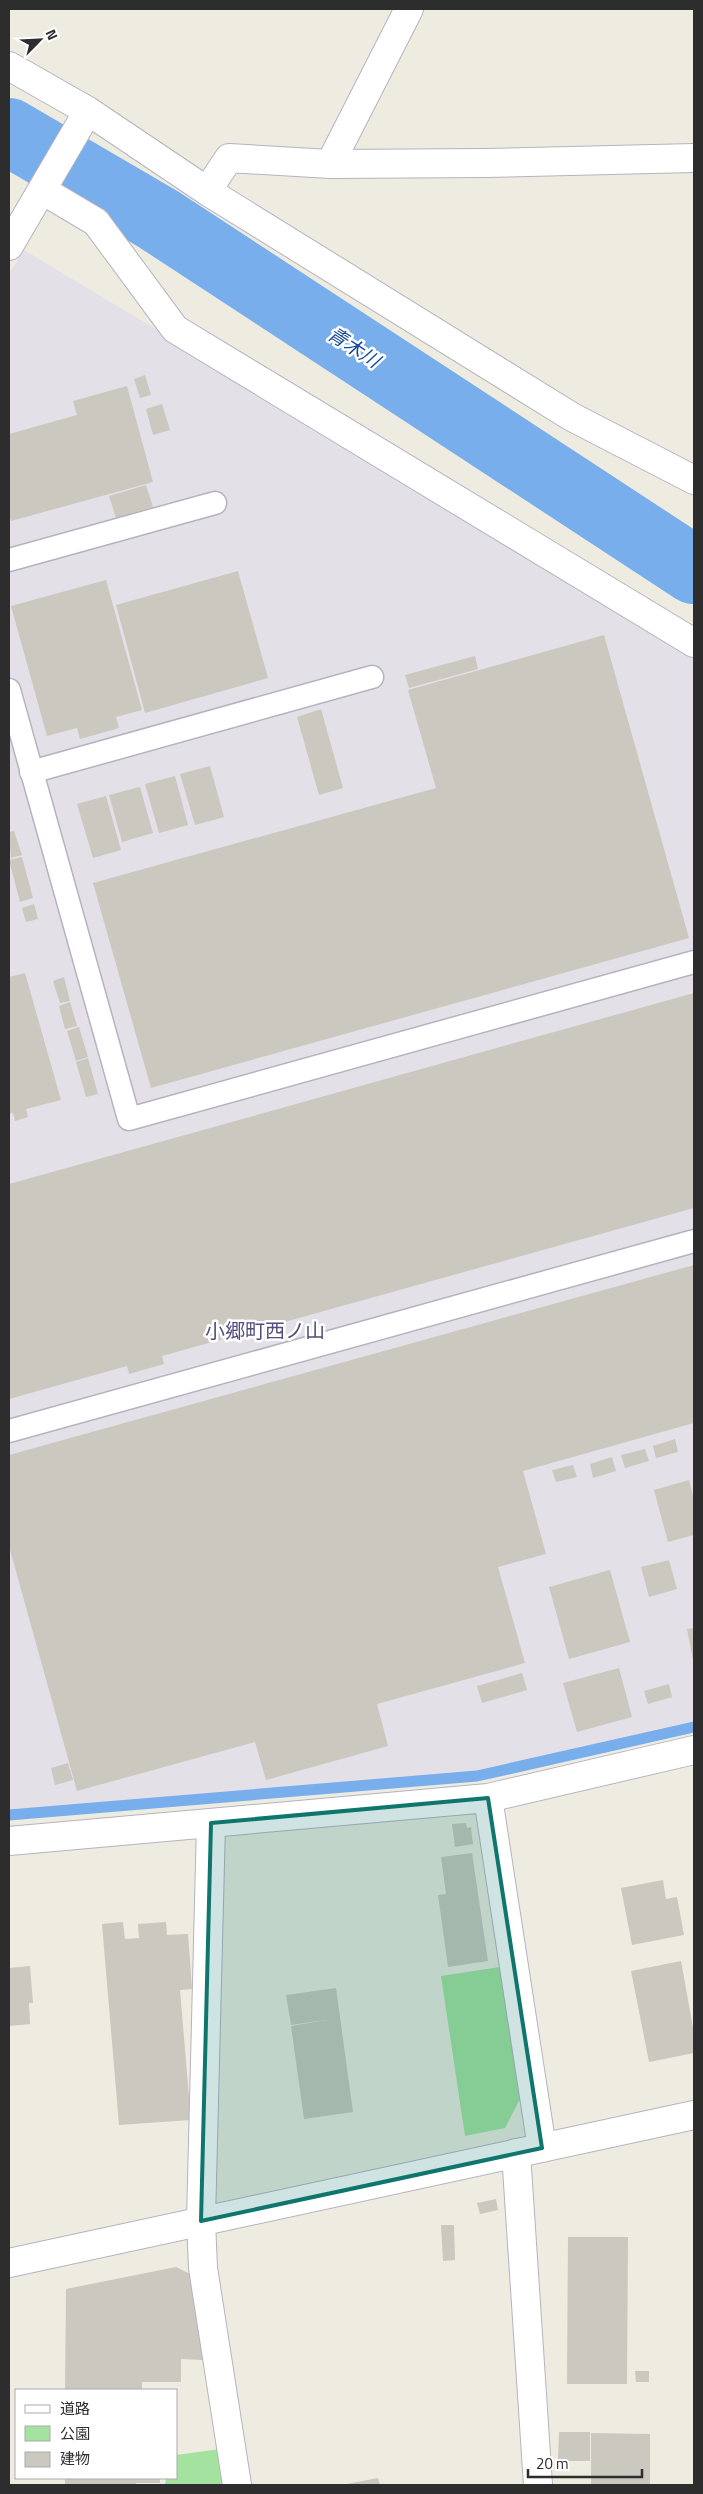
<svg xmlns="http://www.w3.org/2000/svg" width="703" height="2494" viewBox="0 0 703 2494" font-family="'Titillium Web','Noto Sans JP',sans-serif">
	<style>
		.industrial { fill: #e4e0e7 }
		.green { fill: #a4e29f }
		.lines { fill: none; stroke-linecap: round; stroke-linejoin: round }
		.stream { stroke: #78aeeb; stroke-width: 11 }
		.river { stroke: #78aeeb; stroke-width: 68 }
		.building { fill: #cac8bf }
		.lane-casing { stroke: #b5b3c0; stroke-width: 25 }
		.street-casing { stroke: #b5b3c0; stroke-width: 30 }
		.secondary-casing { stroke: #b5b3c0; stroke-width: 30 }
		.lane { stroke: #fff; stroke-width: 22 }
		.street { stroke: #fff; stroke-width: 28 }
		.secondary { stroke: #fff; stroke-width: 28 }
		.marked { fill: #0f766e; fill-opacity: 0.2; stroke: #0f766e; stroke-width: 4; stroke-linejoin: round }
		.labels { text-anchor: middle; stroke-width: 5; stroke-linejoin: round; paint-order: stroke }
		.water-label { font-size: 19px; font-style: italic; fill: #13489b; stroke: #fff }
		.quarter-label { font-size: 20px; fill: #524e7d; stroke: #fff }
	</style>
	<rect width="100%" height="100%" fill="#eeece0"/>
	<path class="industrial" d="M 24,250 L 694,652 L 694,1723 L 477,1772 L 9,1811 L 9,274 Z"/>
	<path class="green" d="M 500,1967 L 520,2099 L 505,2128 L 465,2136 L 441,1976 Z
		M 220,2449 L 225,2485 L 165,2485 L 166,2478 L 176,2478 L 176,2455 Z"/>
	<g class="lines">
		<path class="stream" d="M 9,1815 L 477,1776 L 694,1727"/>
		<path class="river" d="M 9,132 L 158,219 L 694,570"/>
	</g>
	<path class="building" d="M 145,375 L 151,395 L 140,398 L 134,379 Z
		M 127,386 L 153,482 L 11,521 L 9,514 L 9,434 L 77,415 L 73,401 Z
		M 162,404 L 170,430 L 153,435 L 146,409 Z
		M 146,485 L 153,507 L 116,518 L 109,496 Z
		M 238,571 L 268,678 L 145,713 L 116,605 Z
		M 106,580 L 142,710 L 116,717 L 119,728 L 80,739 L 77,728 L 47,736 L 11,606 Z
		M 604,635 L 689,938 L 151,1088 L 93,883 L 436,788 L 408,690 Z
		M 475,656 L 478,669 L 409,688 L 405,675 Z
		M 321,709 L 343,788 L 319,795 L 297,717 Z
		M 210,766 L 224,817 L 195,825 L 180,774 Z
		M 175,776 L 188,825 L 159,833 L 145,784 Z
		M 140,787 L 153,833 L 122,842 L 109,795 Z
		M 106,796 L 121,850 L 93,858 L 77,804 Z
		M 14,831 L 22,855 L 11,858 L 9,832 Z
		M 22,857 L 33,898 L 20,902 L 9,860 Z
		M 34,904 L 38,919 L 26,922 L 22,908 Z
		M 25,973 L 61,1100 L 26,1109 L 28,1117 L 15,1121 L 13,1113 L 9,1114 L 9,977 Z
		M 64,977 L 70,1001 L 60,1003 L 53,981 Z
		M 694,993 L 694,1208 L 162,1356 L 164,1364 L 129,1374 L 127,1366 L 9,1399 L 9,1184 Z
		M 70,1002 L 77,1026 L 65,1029 L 59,1006 Z
		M 79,1027 L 88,1057 L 76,1061 L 67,1031 Z
		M 88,1058 L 98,1094 L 86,1097 L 76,1062 Z
		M 694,1265 L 694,1423 L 523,1471 L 546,1554 L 498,1567 L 525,1663 L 377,1704 L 388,1746 L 266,1780 L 255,1742 L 77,1791 L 9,1546 L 9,1455 Z
		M 675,1439 L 678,1452 L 656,1458 L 653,1446 Z
		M 645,1449 L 649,1461 L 625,1468 L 621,1455 Z
		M 612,1457 L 616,1471 L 593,1478 L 590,1464 Z
		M 573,1465 L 577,1477 L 556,1482 L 552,1470 Z
		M 689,1480 L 694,1499 L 694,1535 L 668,1542 L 654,1490 Z
		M 669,1560 L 677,1589 L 649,1597 L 641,1567 Z
		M 610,1570 L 630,1642 L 569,1659 L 549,1587 Z
		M 694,1628 L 694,1660 L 693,1660 L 687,1629 Z
		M 619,1668 L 632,1717 L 577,1732 L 563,1683 Z
		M 522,1673 L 527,1690 L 482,1703 L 477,1686 Z
		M 669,1684 L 672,1697 L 648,1704 L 644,1691 Z
		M 68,1763 L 73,1780 L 55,1785 L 51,1768 Z
		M 466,1823 L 467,1828 L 471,1827 L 473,1844 L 455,1847 L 452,1824 Z
		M 472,1853 L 488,1961 L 448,1967 L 438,1895 L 446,1894 L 441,1857 Z
		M 663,1880 L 666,1899 L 677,1897 L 684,1935 L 632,1945 L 621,1888 Z
		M 123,1922 L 125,1939 L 139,1938 L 138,1924 L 166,1922 L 167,1935 L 188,1934 L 192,1989 L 180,1990 L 191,2120 L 119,2125 L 102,1924 Z
		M 681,1961 L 694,2033 L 694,2053 L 649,2062 L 631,1971 Z
		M 30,1966 L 33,2003 L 29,2003 L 30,2024 L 9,2026 L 9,1968 Z
		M 336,1988 L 353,2112 L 304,2119 L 291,2026 L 333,2019 L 291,2025 L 286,1995 Z
		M 496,2199 L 498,2210 L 480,2214 L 477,2203 Z
		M 441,2225 L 454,2225 L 455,2260 L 443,2261 Z
		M 568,2237 L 628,2237 L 627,2384 L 567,2384 Z
		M 176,2267 L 192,2275 L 203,2360 L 181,2359 L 181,2382 L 142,2382 L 142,2390 L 65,2390 L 66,2289 Z
		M 635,2371 L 649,2371 L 649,2382 L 636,2382 Z
		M 559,2432 L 590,2432 L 590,2461 L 558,2461 Z
		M 591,2433 L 650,2434 L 650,2485 L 591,2485 Z
		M 65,2478 L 160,2478 L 160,2483 L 136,2483 L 136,2485 L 65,2485 Z
		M 378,2478 L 380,2485 L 347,2485 L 347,2484 Z"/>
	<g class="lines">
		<defs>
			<path id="lane" d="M 9,560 L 215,503
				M 9,690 L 129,1119 L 694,962
				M 31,772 L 372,677
				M 9,1431 L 694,1241"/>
			<path id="street" d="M 9,66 L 88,111 L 207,191 L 572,417 L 694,480
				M 330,164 L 409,9
				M 42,190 L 96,222 L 175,329 L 694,643
				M 207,191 L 229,158 L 330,164 L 486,163 L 694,158
				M 9,246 L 88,111
				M 488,1798 L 542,2148
				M 211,1823 L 201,2221 L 203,2268 L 237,2485
				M 9,1841 L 488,1798 L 694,1750
				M 516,2153 L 538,2485"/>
			<path id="secondary" d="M 9,2263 L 694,2115"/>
		</defs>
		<use href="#lane" class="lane-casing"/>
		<use href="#street" class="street-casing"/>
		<use href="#secondary" class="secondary-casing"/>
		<use href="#lane" class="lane"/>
		<use href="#street" class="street"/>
		<use href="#secondary" class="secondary"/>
	</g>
	<path class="marked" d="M 488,1798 L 542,2148 L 201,2221 L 211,1823 Z"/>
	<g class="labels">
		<g class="water-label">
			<text transform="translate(354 347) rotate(33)" y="7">青木川</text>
		</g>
		<g class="quarter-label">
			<text x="265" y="1338">小郷町西ノ山</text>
		</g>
	</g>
	<rect width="703" height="2494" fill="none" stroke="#2d2d2d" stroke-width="20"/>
	<rect x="15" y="2389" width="162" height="90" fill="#ffffff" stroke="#ababab"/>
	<rect x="25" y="2405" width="25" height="8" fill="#ffffff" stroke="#ababab"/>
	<text x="60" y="2414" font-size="15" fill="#2d2d2d">道路</text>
	<rect x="25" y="2426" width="25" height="15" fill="#a4e29f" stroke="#ababab"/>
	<text x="60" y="2439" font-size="15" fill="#2d2d2d">公園</text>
	<rect x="25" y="2452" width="25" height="15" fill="#cac8bf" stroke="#ababab"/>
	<text x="60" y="2464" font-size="15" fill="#2d2d2d">建物</text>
	<g transform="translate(40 40) rotate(66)" stroke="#ffffff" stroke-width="4" paint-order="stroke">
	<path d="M0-4L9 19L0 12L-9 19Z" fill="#2d2d2d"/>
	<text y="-8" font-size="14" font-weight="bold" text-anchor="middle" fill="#2d2d2d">N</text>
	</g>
	<path d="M528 2469v8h114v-8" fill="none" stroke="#2d2d2d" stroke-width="2.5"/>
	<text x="536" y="2469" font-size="15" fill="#2d2d2d" stroke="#ffffff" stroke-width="4" paint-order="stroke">20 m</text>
</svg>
